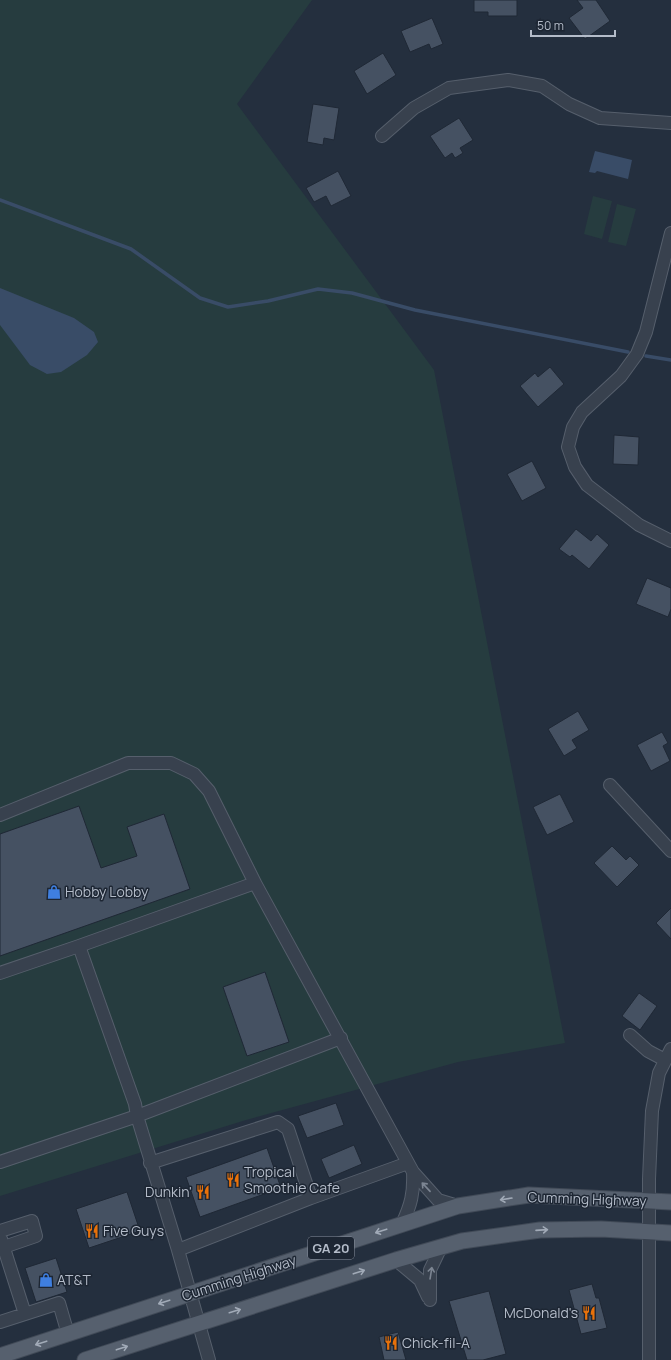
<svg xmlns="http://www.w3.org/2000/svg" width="671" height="1360" viewBox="0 0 671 1360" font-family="Manrope,sans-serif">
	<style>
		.green { fill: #263c3f }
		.water { fill: #394c67 }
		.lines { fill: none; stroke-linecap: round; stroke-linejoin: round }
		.stream { stroke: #394c67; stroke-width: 3.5 }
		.building { fill: #455162; stroke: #1f2835 }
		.minor-casing { stroke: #565f6c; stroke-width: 14 }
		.major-casing { stroke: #414a57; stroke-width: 17 }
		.minor { stroke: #38414e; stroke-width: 12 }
		.major { stroke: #56606e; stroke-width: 15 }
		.oneway { stroke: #7c8592 }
		.oneway2 { stroke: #a1aab7 }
		.labels { text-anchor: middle; stroke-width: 3; stroke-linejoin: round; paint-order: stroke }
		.shield { fill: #1d2633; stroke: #878f9c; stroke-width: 1 }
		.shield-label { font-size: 13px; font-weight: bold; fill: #b4bcc9 }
		.poi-label { font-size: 14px; fill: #b4bcc9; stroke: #1d2633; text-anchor: start }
		.street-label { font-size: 14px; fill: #b4bcc9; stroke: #1d2633 }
	</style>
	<rect width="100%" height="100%" fill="#242f3e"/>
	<path class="green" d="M 0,0 L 312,0 L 237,104 L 434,370 L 565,1043 L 458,1062 L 246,1120 L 0,1196 Z
		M 593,196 L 612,201 L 602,239 L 584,234 Z
		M 617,204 L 636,209 L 626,246 L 608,242 Z"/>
	<path class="water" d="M 595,151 L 632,160 L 628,179 L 597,171 L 595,173 L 589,172 Z
		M 0,288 L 74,318 L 94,332 L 98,342 L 87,355 L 61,372 L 47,374 L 30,365 L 0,325 Z"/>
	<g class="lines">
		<path class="stream" d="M 0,200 L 131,249 L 200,298 L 228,307 L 268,301 L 318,289 L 352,293 L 415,310 L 628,352
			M 646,356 L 671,360"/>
	</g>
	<path class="building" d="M 474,0 L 517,0 L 517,16 L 488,16 L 488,12 L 474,12 Z
		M 577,0 L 596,0 L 610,21 L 585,39 L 569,18 L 583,8 Z
		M 432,18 L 443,44 L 431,49 L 429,44 L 410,52 L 401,31 Z
		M 383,53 L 396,75 L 367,94 L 354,71 Z
		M 313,104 L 339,108 L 334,140 L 324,138 L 323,145 L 307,142 Z
		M 459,118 L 473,140 L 460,148 L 463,153 L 455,158 L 452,153 L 445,158 L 430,136 Z
		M 338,171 L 351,196 L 331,206 L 326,196 L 314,202 L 306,188 Z
		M 550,367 L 564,384 L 538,407 L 520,386 L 535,373 L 538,377 Z
		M 614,435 L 639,437 L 638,465 L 613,464 Z
		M 532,461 L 546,488 L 522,501 L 507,474 Z
		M 576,529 L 591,541 L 597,534 L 609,545 L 589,569 L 572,555 L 570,557 L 559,549 Z
		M 647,578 L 671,588 L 671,609 L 668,617 L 636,604 Z
		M 578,711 L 589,730 L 572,740 L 577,748 L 564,756 L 548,729 Z
		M 662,732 L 668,743 L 663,746 L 670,761 L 651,771 L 637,745 Z
		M 560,794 L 574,822 L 547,835 L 533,807 Z
		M 79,806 L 101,868 L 137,856 L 127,827 L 164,814 L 190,889 L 0,956 L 0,834 Z
		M 612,846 L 626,860 L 630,856 L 639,865 L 617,887 L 594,863 Z
		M 671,908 L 671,939 L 656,923 Z
		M 265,972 L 289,1042 L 247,1056 L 223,987 Z
		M 639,993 L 657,1006 L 640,1030 L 622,1016 Z
		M 336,1103 L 344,1125 L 307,1138 L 298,1116 Z
		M 354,1145 L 362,1164 L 329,1178 L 321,1159 Z
		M 267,1148 L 281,1188 L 200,1217 L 186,1177 Z
		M 127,1192 L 140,1231 L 89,1248 L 76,1209 Z
		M 56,1258 L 67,1292 L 36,1302 L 25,1268 Z
		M 592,1284 L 596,1298 L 599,1298 L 607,1328 L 581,1334 L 569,1290 Z
		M 489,1291 L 506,1354 L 483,1360 L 467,1360 L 449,1301 Z
		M 398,1332 L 406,1360 L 384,1360 L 379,1337 Z"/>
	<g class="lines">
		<defs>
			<path id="minor" d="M 382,136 L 414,108 L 449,88 L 508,80 L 542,86 L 569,104 L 600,118 L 671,123
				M 671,233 L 646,332 L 637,354 L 621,376 L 582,412 L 573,427 L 568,447 L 575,467 L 587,485 L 639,525 L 671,541
				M 610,785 L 671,851
				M 0,815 L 128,763 L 171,763 L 194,774 L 209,791 L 255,883
				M 0,973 L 79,946
				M 630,1035 L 648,1051 L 665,1060
				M 341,1038 L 137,1116 L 135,1104 L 79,946 L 255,883 L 413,1172
				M 0,1162 L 137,1116 L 178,1250 L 209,1360
				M 150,1163 L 278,1122 L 288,1129 L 311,1198 L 178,1250
				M 311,1198 L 408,1163
				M 402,1224 C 411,1205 414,1193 413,1172 L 438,1200 L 458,1206
				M 0,1231 L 32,1221 L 36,1236 L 4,1247
				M 1,1239 L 25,1314
				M 396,1260 L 420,1280 L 428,1297
				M 430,1300 L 430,1270 L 441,1247
				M 0,1322 L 59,1303 L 68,1334
				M 649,1360 L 649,1179 L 652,1111 L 659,1073 L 671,1049"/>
			<path id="major" d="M 0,1356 L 458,1206 L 529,1195 L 671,1202
				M 85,1360 L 396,1260 L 462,1241 L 540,1230 L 601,1229 L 671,1233"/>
		</defs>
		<use href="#minor" class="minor-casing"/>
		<use href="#major" class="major-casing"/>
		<use href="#minor" class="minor"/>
		<use href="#major" class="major"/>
	</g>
	<defs><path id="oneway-shaft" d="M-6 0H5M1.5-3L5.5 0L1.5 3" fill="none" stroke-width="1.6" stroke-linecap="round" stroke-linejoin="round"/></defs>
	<g class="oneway">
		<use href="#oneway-shaft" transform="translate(426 1187) rotate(-133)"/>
		<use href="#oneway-shaft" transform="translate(431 1273) rotate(-81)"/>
	</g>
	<g class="oneway2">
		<use href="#oneway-shaft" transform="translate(506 1199) rotate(171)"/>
		<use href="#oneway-shaft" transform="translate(542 1230) rotate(-4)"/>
		<use href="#oneway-shaft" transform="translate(381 1231) rotate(162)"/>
		<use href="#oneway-shaft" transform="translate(359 1272) rotate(-18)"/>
		<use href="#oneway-shaft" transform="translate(164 1302) rotate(162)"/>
		<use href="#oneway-shaft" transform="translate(235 1311) rotate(-17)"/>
		<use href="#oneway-shaft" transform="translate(41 1343) rotate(162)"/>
		<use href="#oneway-shaft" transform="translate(122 1348) rotate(-18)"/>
	</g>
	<defs>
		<symbol id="shop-bare" viewBox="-9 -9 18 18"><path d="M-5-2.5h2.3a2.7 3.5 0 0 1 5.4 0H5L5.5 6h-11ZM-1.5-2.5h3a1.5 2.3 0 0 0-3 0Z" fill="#3f7fe0" stroke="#1d2633" stroke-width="2.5" paint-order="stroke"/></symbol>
		<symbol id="restaurant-bare" viewBox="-9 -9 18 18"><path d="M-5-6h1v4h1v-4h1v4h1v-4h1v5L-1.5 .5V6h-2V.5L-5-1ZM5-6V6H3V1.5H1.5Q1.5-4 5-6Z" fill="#e8710a" stroke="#1d2633" stroke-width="2.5" paint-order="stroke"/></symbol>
	</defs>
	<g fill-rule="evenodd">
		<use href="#shop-bare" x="44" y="882" width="20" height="20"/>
		<use href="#restaurant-bare" x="223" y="1170" width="20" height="20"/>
		<use href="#restaurant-bare" x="193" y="1182" width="20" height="20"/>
		<use href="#restaurant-bare" x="82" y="1221" width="20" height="20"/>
		<use href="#shop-bare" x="36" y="1270" width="20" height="20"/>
		<use href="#restaurant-bare" x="579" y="1303" width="20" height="20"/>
		<use href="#restaurant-bare" x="381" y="1333" width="20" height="20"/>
	</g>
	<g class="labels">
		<rect class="shield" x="308" y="1237" width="46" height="22" rx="3"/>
		<g class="shield-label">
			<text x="331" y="1253">GA 20</text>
		</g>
		<g class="poi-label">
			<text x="65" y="897">Hobby Lobby</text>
			<text x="244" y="1177">Tropical<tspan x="244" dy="16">Smoothie Cafe</tspan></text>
			<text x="192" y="1197" text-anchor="end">Dunkin'</text>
			<text x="103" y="1236">Five Guys</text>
			<text x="57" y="1285">AT&amp;T</text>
			<text x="578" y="1318" text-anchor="end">McDonald's</text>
			<text x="402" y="1348">Chick-fil-A</text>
		</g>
		<g class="street-label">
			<text transform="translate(587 1199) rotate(2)" y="5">Cumming Highway</text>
			<text transform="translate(239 1278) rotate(-18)" y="5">Cumming Highway</text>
		</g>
	</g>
	<path d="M531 30v6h84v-6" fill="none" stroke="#b4bcc9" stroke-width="2"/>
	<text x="537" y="30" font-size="12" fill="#b4bcc9" stroke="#1d2633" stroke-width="3" paint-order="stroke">50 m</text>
</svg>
